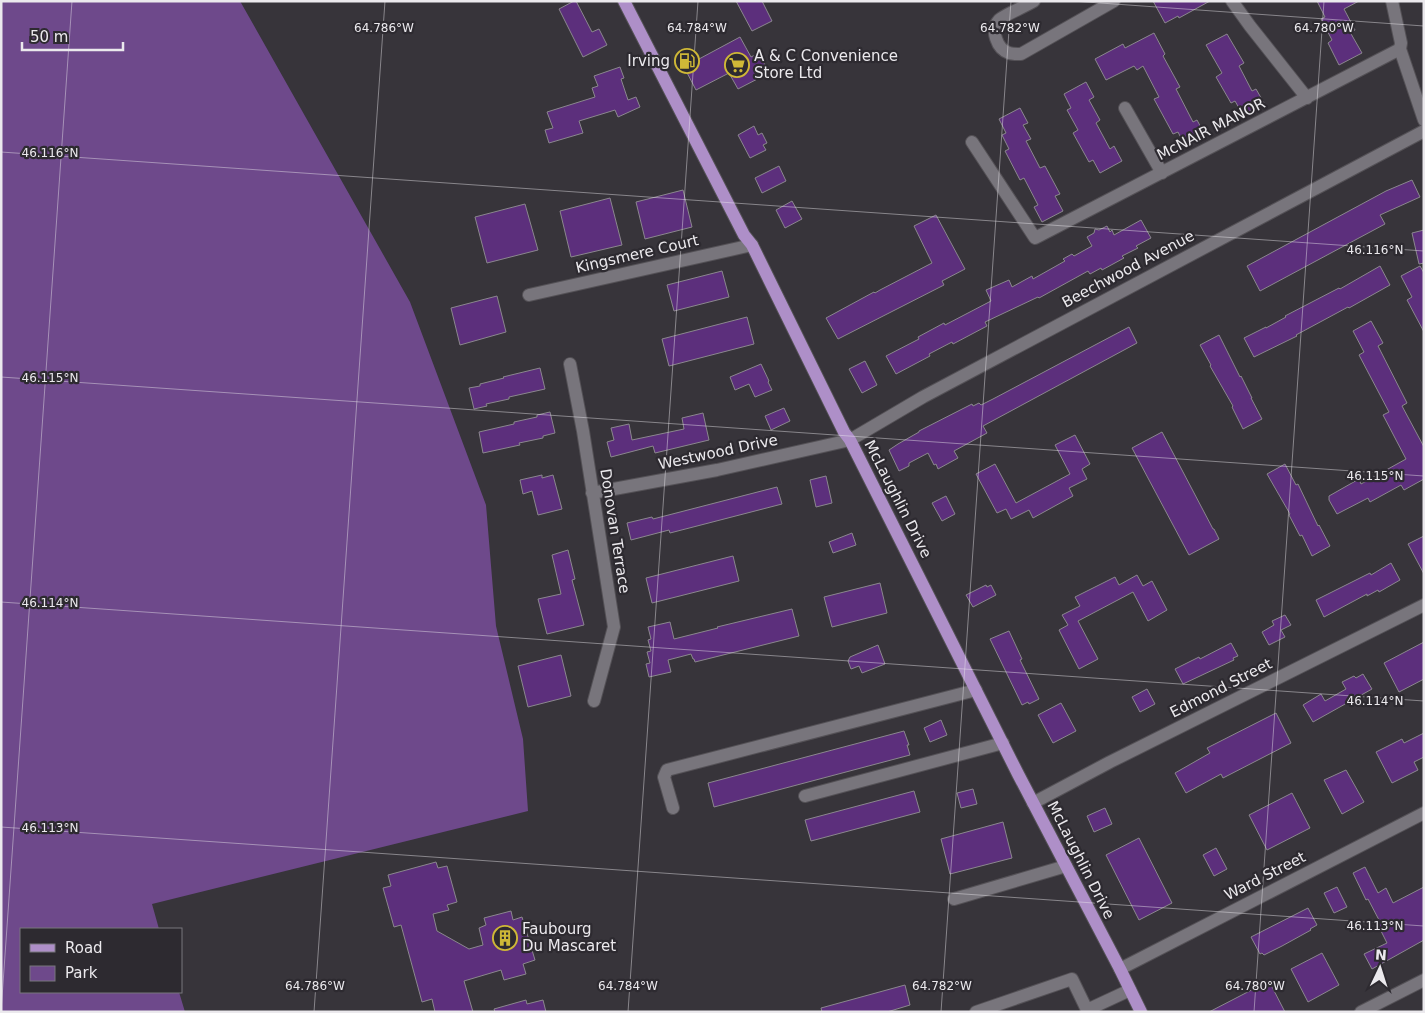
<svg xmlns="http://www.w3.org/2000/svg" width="1425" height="1013" viewBox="0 0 1425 1013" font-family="'DejaVu Sans',sans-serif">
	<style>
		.green { fill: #6e498b }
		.building { fill: #5c2f7c; stroke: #8b878e }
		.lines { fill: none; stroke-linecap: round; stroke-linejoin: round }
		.minor-casing { stroke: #545156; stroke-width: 14 }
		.major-casing { stroke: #545156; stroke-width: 14 }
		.minor { stroke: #78757c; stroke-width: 12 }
		.major { stroke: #ae8fc8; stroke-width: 12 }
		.ticks { fill: none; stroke: #ebe9ed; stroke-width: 1; stroke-opacity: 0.45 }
		.labels { text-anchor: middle; stroke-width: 4.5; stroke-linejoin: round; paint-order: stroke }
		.poi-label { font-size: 15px; fill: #ebe9ed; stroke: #2d2a30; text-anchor: start }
		.street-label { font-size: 15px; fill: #ebe9ed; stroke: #2d2a30 }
		.ticks-label { font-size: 12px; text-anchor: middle; fill: #ebe9ed; stroke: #2d2a30; stroke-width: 4.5; stroke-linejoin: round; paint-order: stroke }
	</style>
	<rect width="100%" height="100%" fill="#37343a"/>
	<path class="green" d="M 1,1 L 240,1 L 410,302 L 486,505 L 496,626 L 523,739 L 528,811 L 152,904 L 159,929 L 21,929 L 21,992 L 179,992 L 185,1012 L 1,1012 Z"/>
	<path class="building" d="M 574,1 L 576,1 L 592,32 L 599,29 L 607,45 L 583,57 L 559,9 Z
		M 736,1 L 762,1 L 772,21 L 752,31 Z
		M 1153,1 L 1210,1 L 1179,18 L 1178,16 L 1165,23 Z
		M 1317,1 L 1359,1 L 1344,9 L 1355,30 L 1350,32 L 1362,53 L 1339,65 L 1328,43 L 1332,40 L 1321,19 L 1325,17 Z
		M 1154,33 L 1165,54 L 1163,56 L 1180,87 L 1176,89 L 1193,122 L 1197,120 L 1205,135 L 1185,146 L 1178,132 L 1173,134 L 1154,99 L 1159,97 L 1143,66 L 1137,70 L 1134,66 L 1106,80 L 1095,59 L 1123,44 L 1125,48 Z
		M 1227,34 L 1244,63 L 1239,66 L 1252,91 L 1256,89 L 1264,103 L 1243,115 L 1235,101 L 1231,103 L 1216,77 L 1222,73 L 1206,45 Z
		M 740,37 L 751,57 L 759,53 L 769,73 L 738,89 L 729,73 L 696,90 L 683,65 L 698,57 L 699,59 Z
		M 620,67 L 624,78 L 621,79 L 628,100 L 636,97 L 640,107 L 618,117 L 615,110 L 579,121 L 583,133 L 549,143 L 545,130 L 553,128 L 547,112 L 595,97 L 592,88 L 598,86 L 594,76 Z
		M 1086,82 L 1094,97 L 1089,100 L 1100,120 L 1096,123 L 1110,149 L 1114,146 L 1122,161 L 1100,173 L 1093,160 L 1089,162 L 1073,133 L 1078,130 L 1067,110 L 1071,108 L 1064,94 Z
		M 1020,108 L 1028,123 L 1023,125 L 1031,139 L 1026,141 L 1040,168 L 1045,166 L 1060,194 L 1055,196 L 1063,211 L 1042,222 L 1034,207 L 1038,205 L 1024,178 L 1020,180 L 1005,151 L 1009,149 L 1002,135 L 1006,133 L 999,119 Z
		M 754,126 L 758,135 L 762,133 L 767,143 L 763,145 L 766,150 L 750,158 L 738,135 Z
		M 779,166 L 786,181 L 762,193 L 755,178 Z
		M 1412,180 L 1420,197 L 1380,215 L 1385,224 L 1260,291 L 1247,266 L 1386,191 Z
		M 683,190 L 692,227 L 645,239 L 636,202 Z
		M 610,198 L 622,245 L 571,257 L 560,211 Z
		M 792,201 L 802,219 L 785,228 L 776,210 Z
		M 525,204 L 538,250 L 487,263 L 475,217 Z
		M 936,215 L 965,269 L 942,281 L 944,285 L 838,339 L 826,318 L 874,292 L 875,293 L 880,290 L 932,263 L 914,226 Z
		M 1141,220 L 1151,238 L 1136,246 L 1138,248 L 1122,256 L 1124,258 L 1102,270 L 1101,268 L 1090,274 L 1088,271 L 1039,298 L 1038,297 L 985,322 L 987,326 L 953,344 L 952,342 L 929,354 L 930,356 L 896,374 L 886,356 L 919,339 L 918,337 L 944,323 L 945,325 L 991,301 L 986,290 L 1009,280 L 1012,287 L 1032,276 L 1033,279 L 1065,261 L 1063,259 L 1072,254 L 1074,256 L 1092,246 L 1087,237 L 1094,233 L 1095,229 L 1099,230 L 1107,226 L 1110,232 L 1112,230 L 1114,235 Z
		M 1424,230 L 1424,263 L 1419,264 L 1412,233 Z
		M 1380,266 L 1390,285 L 1349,308 L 1348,307 L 1296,335 L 1297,336 L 1254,357 L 1244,338 L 1266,327 L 1266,328 L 1286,317 L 1285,316 L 1339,288 L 1340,289 Z
		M 1420,266 L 1424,273 L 1424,332 L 1407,300 L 1412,297 L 1401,276 Z
		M 722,271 L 729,297 L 674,311 L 667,285 Z
		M 497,296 L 506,332 L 460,345 L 451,308 Z
		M 747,317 L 754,344 L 669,366 L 662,339 Z
		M 1371,321 L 1383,343 L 1378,346 L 1407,403 L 1402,406 L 1424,447 L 1424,479 L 1404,490 L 1401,485 L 1370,502 L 1368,498 L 1337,514 L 1329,500 L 1329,496 L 1359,479 L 1361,484 L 1406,459 L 1383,415 L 1389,412 L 1359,355 L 1364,352 L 1353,331 Z
		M 1129,327 L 1137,343 L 983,426 L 987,433 L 954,451 L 958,458 L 938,469 L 936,464 L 934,465 L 928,453 L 909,463 L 909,466 L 899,471 L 889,450 L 898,444 L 919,432 L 919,431 L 972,404 L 973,406 L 979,403 L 981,405 L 993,399 Z
		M 1219,335 L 1240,377 L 1241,376 L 1252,398 L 1251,398 L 1262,419 L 1243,429 L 1232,407 L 1233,406 L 1210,366 L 1211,365 L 1200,345 Z
		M 865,361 L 877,385 L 862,393 L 849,369 Z
		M 761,364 L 769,381 L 768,382 L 772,390 L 755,397 L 749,384 L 735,390 L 730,377 Z
		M 540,368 L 545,389 L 509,397 L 509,399 L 486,404 L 487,406 L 474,409 L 469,388 L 480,386 L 480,384 L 504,378 L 503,377 Z
		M 784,408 L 790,421 L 771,430 L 765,416 Z
		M 550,412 L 555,433 L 543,436 L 543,438 L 519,443 L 520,445 L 483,453 L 479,432 L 514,424 L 514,422 L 537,417 L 537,415 Z
		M 703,413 L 709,440 L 655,453 L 653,446 L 611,457 L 607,442 L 614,440 L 611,428 L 629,424 L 632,440 L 684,429 L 682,418 Z
		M 1162,432 L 1213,529 L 1214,529 L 1219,539 L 1189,555 L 1132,448 Z
		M 1075,435 L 1090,464 L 1082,469 L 1087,479 L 1069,488 L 1073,496 L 1033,518 L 1029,510 L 1011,519 L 1006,509 L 997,513 L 976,474 L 995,464 L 1016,503 L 1070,474 L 1055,445 Z
		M 1285,464 L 1296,485 L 1298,484 L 1318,526 L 1319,525 L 1330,546 L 1312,556 L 1302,535 L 1300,536 L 1289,515 L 1290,514 L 1267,474 Z
		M 542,475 L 542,478 L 553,475 L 562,509 L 538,515 L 532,491 L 523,494 L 520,480 Z
		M 826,476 L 832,503 L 816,507 L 810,480 Z
		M 777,487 L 782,504 L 670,533 L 669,530 L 631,540 L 627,523 L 652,517 L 653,519 Z
		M 946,496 L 955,514 L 942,521 L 932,503 Z
		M 852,533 L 856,545 L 833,553 L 829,542 Z
		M 1424,536 L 1424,574 L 1408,544 Z
		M 568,550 L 575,579 L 572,580 L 584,625 L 547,634 L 538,599 L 561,594 L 552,555 Z
		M 733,556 L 739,581 L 652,603 L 646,578 Z
		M 1391,563 L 1400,580 L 1379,592 L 1378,590 L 1367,596 L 1367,594 L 1324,617 L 1316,600 L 1370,573 L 1371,575 Z
		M 1137,575 L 1143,586 L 1152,581 L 1167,610 L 1148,621 L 1133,592 L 1078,621 L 1098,659 L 1079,669 L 1059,630 L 1068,625 L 1062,615 L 1080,606 L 1075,597 L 1115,577 L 1119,585 Z
		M 880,583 L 887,613 L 832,627 L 824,597 Z
		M 986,585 L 987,587 L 991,585 L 996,595 L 973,607 L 966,595 Z
		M 792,609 L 799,636 L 695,662 L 694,659 L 693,659 L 691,654 L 668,660 L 671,672 L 649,677 L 646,664 L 650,663 L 647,652 L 651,651 L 648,640 L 651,639 L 648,627 L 670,622 L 674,639 L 718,628 L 717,627 Z
		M 1285,615 L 1291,625 L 1281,630 L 1285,637 L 1269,645 L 1262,632 L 1274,625 L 1272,621 Z
		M 1009,631 L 1022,659 L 1020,660 L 1039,699 L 1029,704 L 1028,702 L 1022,705 L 990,639 Z
		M 1424,642 L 1424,679 L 1399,692 L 1384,663 Z
		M 1231,643 L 1238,656 L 1233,658 L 1234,660 L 1183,684 L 1175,669 L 1199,657 L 1200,659 Z
		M 878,645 L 885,664 L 862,673 L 859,666 L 851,669 L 848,661 L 850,657 Z
		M 561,655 L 571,696 L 528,707 L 518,666 Z
		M 1363,674 L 1372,689 L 1313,722 L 1303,705 L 1321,694 L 1325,701 L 1346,689 L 1342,682 L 1354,676 L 1356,678 Z
		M 1147,689 L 1155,704 L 1140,712 L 1132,697 Z
		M 1061,703 L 1076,731 L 1053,743 L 1038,715 Z
		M 1276,713 L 1291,743 L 1223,778 L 1221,774 L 1186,793 L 1175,773 L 1210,753 L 1207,748 Z
		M 941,720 L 947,735 L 930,742 L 924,728 Z
		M 904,731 L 909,745 L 907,745 L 910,755 L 714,807 L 708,783 Z
		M 1424,733 L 1424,757 L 1414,762 L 1418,770 L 1392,783 L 1376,752 L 1402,739 L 1404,743 Z
		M 1346,770 L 1364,802 L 1342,814 L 1324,780 Z
		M 973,789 L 977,804 L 961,808 L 957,793 Z
		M 914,791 L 920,812 L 811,841 L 805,820 Z
		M 1292,793 L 1310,828 L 1267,850 L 1249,815 Z
		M 1105,808 L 1112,824 L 1094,832 L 1087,816 Z
		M 1003,822 L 1012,858 L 950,874 L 941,839 Z
		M 1139,838 L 1172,903 L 1139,920 L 1106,855 Z
		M 1216,848 L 1227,869 L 1214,876 L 1203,855 Z
		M 436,862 L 438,868 L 447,866 L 457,902 L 447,905 L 449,910 L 433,914 L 437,931 L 469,949 L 483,945 L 479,928 L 486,925 L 484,918 L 511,911 L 513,920 L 522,917 L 535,960 L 523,964 L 526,974 L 504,980 L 501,970 L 464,981 L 473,1012 L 435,1012 L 432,999 L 422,1002 L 401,925 L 394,927 L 383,888 L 391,886 L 388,875 Z
		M 1365,867 L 1378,893 L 1386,888 L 1393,903 L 1424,887 L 1424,940 L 1372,969 L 1364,954 L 1387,943 L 1376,921 L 1379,920 L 1368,899 L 1366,900 L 1353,873 Z
		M 1337,887 L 1347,907 L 1334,913 L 1324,893 Z
		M 1308,908 L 1317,925 L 1310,929 L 1311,930 L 1282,946 L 1264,955 L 1262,953 L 1260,954 L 1251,937 Z
		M 1322,953 L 1339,985 L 1308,1002 L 1291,969 Z
		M 1269,981 L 1285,1012 L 1209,1012 Z
		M 905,985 L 910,1005 L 887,1012 L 822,1012 L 821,1008 Z
		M 526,1000 L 527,1004 L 543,1000 L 546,1012 L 495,1012 L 494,1009 Z"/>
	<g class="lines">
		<defs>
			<path id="minor" d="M 1034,1 C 1026,6 1004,15 999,20 C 990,30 997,49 1009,53 C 1012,54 1017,54 1021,54 L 1114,1
				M 1232,1 L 1250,26 L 1307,98
				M 1392,1 L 1401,43 L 1400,49 L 1424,120
				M 1125,108 L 1162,173
				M 972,142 L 1035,238 L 1400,49
				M 529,295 L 752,245
				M 570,364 L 583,431 L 614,627 L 594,701
				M 592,493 L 717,470 L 850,440 L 923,397 L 1424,131
				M 805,796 L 1003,743
				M 1033,803 L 1110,762 L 1424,605
				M 673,808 L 664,777 L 667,770 L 976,690
				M 954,899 L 1066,866
				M 1120,969 L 1424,813
				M 1087,1010 L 1130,990
				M 976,1012 L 1072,979 L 1088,1012
				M 1361,1012 L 1424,980"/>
			<path id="major" d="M 624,1 L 744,235 L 752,245 L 844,432 L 850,440 L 1018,774 L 1120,969 L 1141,1012"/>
		</defs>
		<use href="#minor" class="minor-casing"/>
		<use href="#major" class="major-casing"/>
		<use href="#minor" class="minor"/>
		<use href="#major" class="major"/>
	</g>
	<path class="ticks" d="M 1072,1 L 1424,26M 1,152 L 1424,251M 1,377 L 1424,476M 1,602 L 1424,701M 1,827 L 1424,926M 1,1012 L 72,1M 314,1012 L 385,1M 628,1012 L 698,1M 941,1012 L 1011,1M 1254,1012 L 1324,1"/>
	<defs>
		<symbol id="fuel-ring" viewBox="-11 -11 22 22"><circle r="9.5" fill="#2d2a30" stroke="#cfb837" stroke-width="1.5"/><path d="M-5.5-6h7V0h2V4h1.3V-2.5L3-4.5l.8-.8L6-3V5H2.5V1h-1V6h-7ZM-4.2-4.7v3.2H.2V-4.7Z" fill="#cfb837"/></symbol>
		<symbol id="supermarket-ring" viewBox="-11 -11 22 22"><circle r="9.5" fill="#2d2a30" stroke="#cfb837" stroke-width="1.5"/><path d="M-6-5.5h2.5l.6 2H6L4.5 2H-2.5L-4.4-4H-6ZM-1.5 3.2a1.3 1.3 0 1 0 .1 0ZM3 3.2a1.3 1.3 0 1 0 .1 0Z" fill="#cfb837"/></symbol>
		<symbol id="building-ring" viewBox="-11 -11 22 22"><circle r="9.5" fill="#2d2a30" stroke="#cfb837" stroke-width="1.5"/><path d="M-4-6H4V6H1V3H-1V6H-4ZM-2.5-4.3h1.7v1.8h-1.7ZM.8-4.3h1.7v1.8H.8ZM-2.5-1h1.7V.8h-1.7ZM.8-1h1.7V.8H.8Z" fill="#cfb837"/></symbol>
	</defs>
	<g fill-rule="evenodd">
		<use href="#fuel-ring" x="673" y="47" width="28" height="28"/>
		<use href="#supermarket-ring" x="723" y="51" width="28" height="28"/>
		<use href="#building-ring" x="491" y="924" width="28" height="28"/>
	</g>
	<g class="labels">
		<g class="poi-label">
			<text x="754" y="61">A &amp; C Convenience<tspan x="754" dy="17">Store Ltd</tspan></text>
			<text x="670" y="66" text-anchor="end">Irving</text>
			<text x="522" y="934">Faubourg<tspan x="522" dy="17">Du Mascaret</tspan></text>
		</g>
		<g class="street-label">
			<text transform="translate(1211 129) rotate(-27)" y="5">McNAIR MANOR</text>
			<text transform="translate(637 254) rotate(-13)" y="5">Kingsmere Court</text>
			<text transform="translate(1128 269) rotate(-28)" y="5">Beechwood Avenue</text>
			<text transform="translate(718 452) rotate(-12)" y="5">Westwood Drive</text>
			<text transform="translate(898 499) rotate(63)" y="5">McLaughlin Drive</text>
			<text transform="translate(615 531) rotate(81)" y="5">Donovan Terrace</text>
			<text transform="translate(1221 688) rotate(-27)" y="5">Edmond Street</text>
			<text transform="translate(1081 860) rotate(63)" y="5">McLaughlin Drive</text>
			<text transform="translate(1265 876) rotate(-27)" y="5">Ward Street</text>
		</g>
	</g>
	<g class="ticks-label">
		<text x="384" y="32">64.786°W</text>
		<text x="697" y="32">64.784°W</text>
		<text x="1010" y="32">64.782°W</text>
		<text x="1324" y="32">64.780°W</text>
		<text x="50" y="157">46.116°N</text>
		<text x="1375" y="254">46.116°N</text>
		<text x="50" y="382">46.115°N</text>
		<text x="1375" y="480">46.115°N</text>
		<text x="50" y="607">46.114°N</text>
		<text x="1375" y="705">46.114°N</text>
		<text x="50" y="832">46.113°N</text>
		<text x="1375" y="930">46.113°N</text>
		<text x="315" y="990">64.786°W</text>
		<text x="628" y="990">64.784°W</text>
		<text x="942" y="990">64.782°W</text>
		<text x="1255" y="990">64.780°W</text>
	</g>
	<rect width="1425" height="1013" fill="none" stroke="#ebe9ed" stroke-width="5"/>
	<rect x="20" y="928" width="162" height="65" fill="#2d2a30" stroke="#79767c"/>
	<rect x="30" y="944" width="25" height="8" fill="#ae8fc8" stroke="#79767c"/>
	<text x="65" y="953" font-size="15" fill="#ebe9ed">Road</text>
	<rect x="30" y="966" width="25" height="15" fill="#6e498b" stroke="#79767c"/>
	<text x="65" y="978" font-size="15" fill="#ebe9ed">Park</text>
	<g transform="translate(1380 968) rotate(4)" stroke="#2d2a30" stroke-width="4" paint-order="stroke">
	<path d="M0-4L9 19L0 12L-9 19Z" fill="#ebe9ed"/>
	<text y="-8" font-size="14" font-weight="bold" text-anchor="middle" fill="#ebe9ed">N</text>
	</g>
	<path d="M22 42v8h101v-8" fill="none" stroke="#ebe9ed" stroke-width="2.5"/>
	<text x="30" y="42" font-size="15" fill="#ebe9ed" stroke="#2d2a30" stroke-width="4" paint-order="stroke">50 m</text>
</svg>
